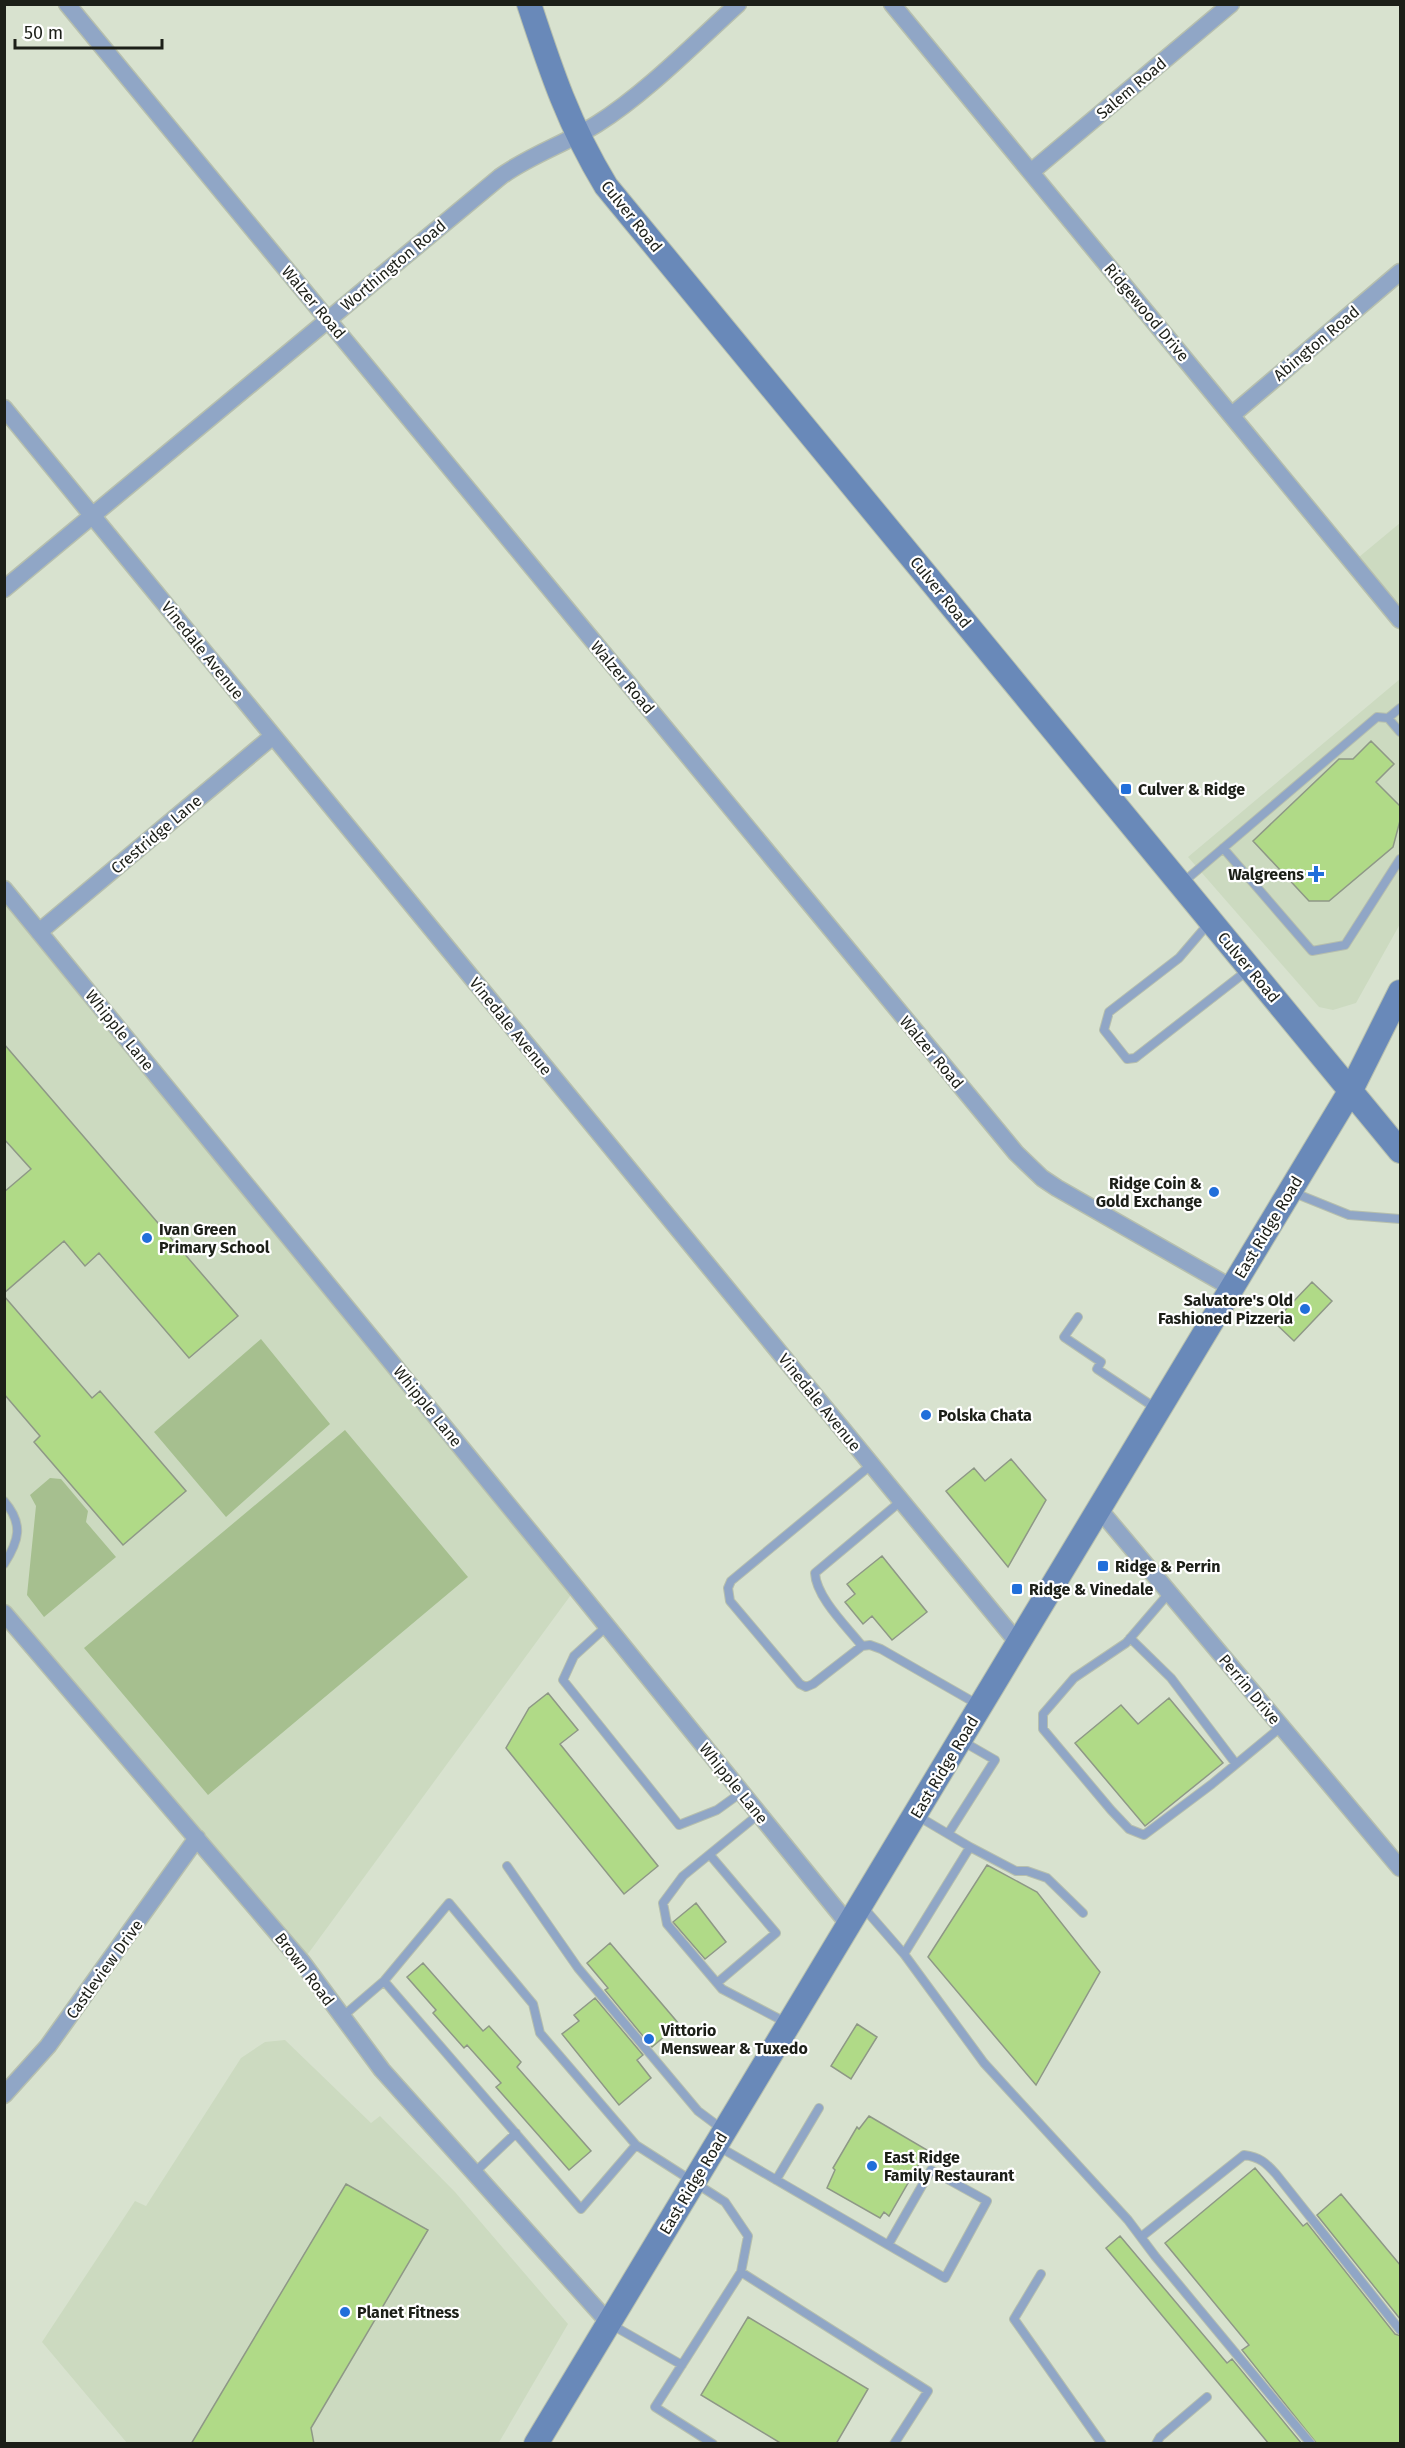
<svg xmlns="http://www.w3.org/2000/svg" width="1405" height="2448" viewBox="0 0 1405 2448" font-family="'Fira Sans',sans-serif">
	<style>
		.built { fill: #ccdac0 }
		.green { fill: #a6bf8f }
		.building { fill: #b0da87; stroke: #8e9886; stroke-width: 1.5 }
		.lines { fill: none; stroke-linecap: round; stroke-linejoin: round }
		.lane-casing { stroke: #b6bfae; stroke-width: 10 }
		.street-casing { stroke: #b6bfae; stroke-width: 19 }
		.secondary-casing { stroke: #b6bfae; stroke-width: 26 }
		.lane { stroke: #90a6c6; stroke-width: 8 }
		.street { stroke: #90a6c6; stroke-width: 16 }
		.secondary { stroke: #6989b9; stroke-width: 24 }
		.poi-dot { fill: #216fda; stroke: #fff; stroke-width: 2 }
		.labels { text-anchor: middle; stroke-width: 4.5; stroke-linejoin: round; paint-order: stroke }
		.street-label { font-size: 16px; fill: #1c1f18; stroke: #fff }
		.poi-label { font-size: 16px; font-weight: bold; fill: #1c1f18; stroke: #fff; text-anchor: start }
	</style>
	<rect width="100%" height="100%" fill="#d8e2cf"/>
	<path class="built" d="M 1400,523 L 1400,606 L 1359,557 Z
		M 1400,679 L 1400,924 L 1356,1003 L 1333,1010 L 1319,1007 L 1188,857 Z
		M 4,888 L 576,1588 L 302,1962 L 5,1617 Z
		M 285,2040 L 371,2123 L 380,2116 L 455,2192 L 568,2324 L 498,2444 L 127,2443 L 42,2342 L 135,2201 L 146,2206 L 241,2058 L 265,2042 Z"/>
	<path class="green" d="M 261,1339 L 330,1424 L 226,1517 L 154,1432 Z
		M 345,1430 L 468,1577 L 208,1795 L 84,1648 Z
		M 50,1478 L 61,1479 L 88,1511 L 86,1522 L 116,1557 L 44,1617 L 27,1595 L 36,1506 L 30,1495 Z"/>
	<path class="building" d="M 1371,741 L 1394,764 L 1376,782 L 1401,807 L 1401,817 L 1393,847 L 1329,901 L 1309,901 L 1253,841 L 1339,759 L 1353,759 Z
		M 4,1044 L 238,1316 L 189,1358 L 99,1253 L 85,1266 L 64,1241 L 4,1293 L 4,1192 L 31,1169 L 4,1139 Z
		M 1312,1282 L 1332,1301 L 1294,1341 L 1274,1322 Z
		M 4,1296 L 92,1398 L 100,1391 L 186,1491 L 123,1545 L 34,1442 L 40,1436 L 4,1394 Z
		M 1011,1459 L 1046,1500 L 1008,1567 L 946,1491 L 974,1468 L 985,1481 Z
		M 882,1556 L 927,1612 L 892,1640 L 872,1616 L 863,1624 L 845,1602 L 855,1594 L 847,1584 Z
		M 548,1693 L 578,1730 L 560,1744 L 658,1866 L 624,1894 L 506,1748 L 529,1708 Z
		M 1169,1698 L 1223,1763 L 1145,1826 L 1075,1743 L 1121,1705 L 1138,1724 Z
		M 987,1865 L 1037,1892 L 1100,1972 L 1036,2085 L 928,1957 Z
		M 696,1903 L 726,1942 L 705,1959 L 673,1922 Z
		M 610,1943 L 679,2024 L 652,2047 L 605,1990 L 608,1988 L 587,1963 Z
		M 423,1963 L 483,2031 L 489,2026 L 521,2062 L 517,2067 L 591,2151 L 569,2170 L 496,2087 L 501,2083 L 467,2045 L 464,2048 L 433,2013 L 436,2010 L 407,1977 Z
		M 595,1998 L 643,2055 L 637,2060 L 651,2078 L 619,2105 L 562,2034 L 579,2021 L 574,2015 Z
		M 857,2024 L 877,2037 L 851,2079 L 831,2066 Z
		M 869,2116 L 927,2150 L 889,2216 L 884,2212 L 880,2218 L 827,2188 L 835,2170 L 833,2168 L 857,2127 L 859,2129 Z
		M 1255,2168 L 1303,2226 L 1307,2223 L 1395,2334 L 1401,2336 L 1401,2444 L 1317,2444 L 1242,2350 L 1249,2345 L 1165,2243 Z
		M 346,2184 L 428,2230 L 311,2428 L 314,2444 L 191,2444 Z
		M 1341,2194 L 1401,2266 L 1401,2320 L 1317,2215 Z
		M 1120,2236 L 1227,2363 L 1232,2359 L 1302,2444 L 1269,2444 L 1106,2248 Z
		M 748,2317 L 868,2389 L 836,2444 L 782,2444 L 701,2395 Z"/>
	<g class="lines">
		<defs>
			<path id="lane" d="M 1388,718 L 1400,708
				M 1223,848 L 1312,951 L 1345,945 L 1400,859
				M 1181,884 L 1377,717 L 1388,718 L 1400,732
				M 1209,923 L 1179,958 L 1109,1012 L 1104,1030 L 1127,1059 L 1135,1058 L 1248,970
				M 1292,1192 L 1349,1215 L 1400,1219
				M 1078,1317 L 1064,1337 L 1101,1362 L 1097,1369 L 1157,1409
				M 871,1465 L 731,1581 L 728,1588 L 730,1601 L 800,1684 L 806,1687 L 813,1684 L 862,1646 L 870,1645 L 881,1649 L 977,1704
				M 4,1501 C 24,1524 19,1541 4,1564
				M 1169,1593 L 1126,1643 L 1074,1678 L 1043,1714 L 1043,1729 L 1111,1810 L 1129,1829 L 1144,1835 L 1212,1784 L 1281,1727
				M 607,1626 L 574,1656 L 563,1680 L 679,1825 L 717,1810 L 742,1792
				M 1130,1638 L 1171,1678 L 1236,1764
				M 862,1646 C 847,1627 816,1597 815,1573 L 901,1501
				M 759,1814 L 683,1876 L 663,1903 L 667,1924 L 722,1989 L 787,2023
				M 948,1834 L 995,1760 L 962,1741
				M 970,1847 L 1016,1871 L 1027,1871 L 1047,1878 L 1083,1913
				M 710,1855 L 776,1933 L 717,1983
				M 507,1866 L 578,1968 L 698,2111 L 722,2129
				M 863,1907 L 904,1954 L 984,2063 L 1128,2220 L 1155,2256 L 1311,2444
				M 904,1954 L 970,1847 L 916,1815
				M 384,1981 L 581,2209 L 636,2145
				M 342,2017 L 384,1981 L 449,1903 L 533,2004 L 540,2033 L 636,2145 L 725,2202 L 748,2236 L 741,2272
				M 716,2145 L 945,2278 L 987,2201 L 931,2170 L 888,2245
				M 474,2173 L 516,2133
				M 776,2180 L 819,2108
				M 1141,2237 L 1244,2155 C 1260,2157 1266,2163 1276,2174 L 1400,2330
				M 1041,2274 L 1014,2319 L 1102,2444
				M 612,2325 L 682,2365
				M 713,2444 L 655,2407 L 741,2272 L 928,2391 L 894,2444
				M 1156,2444 L 1160,2437 L 1207,2397"/>
			<path id="street" d="M 67,4 L 1016,1153 L 1042,1178 L 1057,1188 L 1232,1288
				M 892,4 L 1400,620
				M 1031,172 L 1231,4
				M 4,408 L 1018,1643
				M 1232,415 L 1400,272
				M 4,589 L 500,177 C 530,155 565,144 597,124 C 645,94 695,43 738,4
				M 4,889 L 576,1588 L 849,1925
				M 39,932 L 273,736
				M 1099,1509 L 1400,1868
				M 4,1613 L 302,1962 L 382,2070 L 609,2323
				M 4,2095 L 48,2046 L 197,1838"/>
			<path id="secondary" d="M 529,4 C 551,71 569,125 606,186 L 1400,1151
				M 536,2444 L 1351,1090 L 1400,992"/>
		</defs>
		<use href="#lane" class="lane-casing"/>
		<use href="#street" class="street-casing"/>
		<use href="#secondary" class="secondary-casing"/>
		<use href="#lane" class="lane"/>
		<use href="#street" class="street"/>
		<use href="#secondary" class="secondary"/>
	</g>
	<g class="poi-dot">
		<rect x="1120" y="783" width="12" height="12" rx="3"/>
		<path d="M1313 865h6v6h6v6h-6v6h-6v-6h-6v-6h6z"/>
		<circle cx="1214" cy="1192" r="6"/>
		<circle cx="147" cy="1238" r="6"/>
		<circle cx="1305" cy="1309" r="6"/>
		<circle cx="926" cy="1415" r="6"/>
		<rect x="1097" y="1560" width="12" height="12" rx="3"/>
		<rect x="1011" y="1583" width="12" height="12" rx="3"/>
		<circle cx="649" cy="2039" r="6"/>
		<circle cx="872" cy="2166" r="6"/>
		<circle cx="345" cy="2312" r="6"/>
	</g>
	<g class="labels">
		<g class="street-label">
			<text transform="translate(1131 88) rotate(-40)" y="6">Salem Road</text>
			<text transform="translate(632 216) rotate(51)" y="6">Culver Road</text>
			<text transform="translate(393 265) rotate(-40)" y="6">Worthington Road</text>
			<text transform="translate(314 302) rotate(50)" y="6">Walzer Road</text>
			<text transform="translate(1147 312) rotate(50)" y="6">Ridgewood Drive</text>
			<text transform="translate(1316 343) rotate(-40)" y="6">Abington Road</text>
			<text transform="translate(941 592) rotate(51)" y="6">Culver Road</text>
			<text transform="translate(203 650) rotate(51)" y="6">Vinedale Avenue</text>
			<text transform="translate(623 677) rotate(50)" y="6">Walzer Road</text>
			<text transform="translate(156 834) rotate(-40)" y="6">Crestridge Lane</text>
			<text transform="translate(1249 967) rotate(50)" y="6">Culver Road</text>
			<text transform="translate(511 1026) rotate(51)" y="6">Vinedale Avenue</text>
			<text transform="translate(120 1030) rotate(51)" y="6">Whipple Lane</text>
			<text transform="translate(932 1052) rotate(50)" y="6">Walzer Road</text>
			<text transform="translate(1268 1227) rotate(-59)" y="6">East Ridge Road</text>
			<text transform="translate(820 1402) rotate(51)" y="6">Vinedale Avenue</text>
			<text transform="translate(428 1406) rotate(51)" y="6">Whipple Lane</text>
			<text transform="translate(1250 1689) rotate(50)" y="6">Perrin Drive</text>
			<text transform="translate(944 1767) rotate(-59)" y="6">East Ridge Road</text>
			<text transform="translate(734 1783) rotate(51)" y="6">Whipple Lane</text>
			<text transform="translate(104 1969) rotate(-54)" y="6">Castleview Drive</text>
			<text transform="translate(305 1969) rotate(53)" y="6">Brown Road</text>
			<text transform="translate(693 2183) rotate(-59)" y="6">East Ridge Road</text>
		</g>
		<g class="poi-label">
			<text x="1138" y="795">Culver &amp; Ridge</text>
			<text x="1304" y="880" text-anchor="end">Walgreens</text>
			<text x="1202" y="1189" text-anchor="end">Ridge Coin &amp;<tspan x="1202" dy="18">Gold Exchange</tspan></text>
			<text x="159" y="1235">Ivan Green<tspan x="159" dy="18">Primary School</tspan></text>
			<text x="1293" y="1306" text-anchor="end">Salvatore's Old<tspan x="1293" dy="18">Fashioned Pizzeria</tspan></text>
			<text x="938" y="1421">Polska Chata</text>
			<text x="1115" y="1572">Ridge &amp; Perrin</text>
			<text x="1029" y="1595">Ridge &amp; Vinedale</text>
			<text x="661" y="2036">Vittorio<tspan x="661" dy="18">Menswear &amp; Tuxedo</tspan></text>
			<text x="884" y="2163">East Ridge<tspan x="884" dy="18">Family Restaurant</tspan></text>
			<text x="357" y="2318">Planet Fitness</text>
		</g>
	</g>
	<rect width="1405" height="2448" fill="none" stroke="#1c1f18" stroke-width="12"/>
	<path d="M15 39v9h147v-9" fill="none" stroke="#1c1f18" stroke-width="3"/>
	<text x="24" y="39" font-size="18" fill="#1c1f18" stroke="#ffffff" stroke-width="4.5" paint-order="stroke">50 m</text>
</svg>
